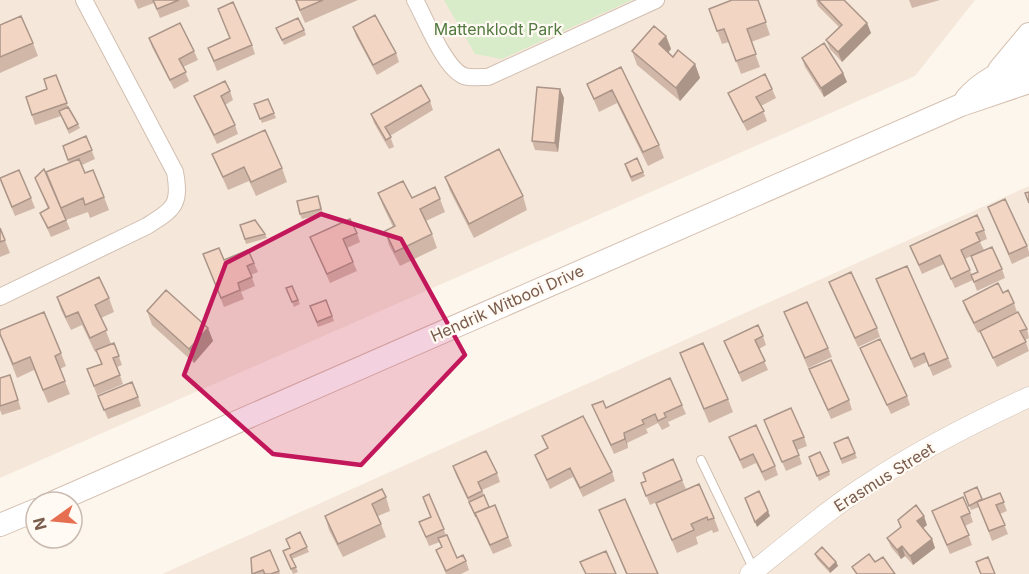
<svg xmlns="http://www.w3.org/2000/svg" width="1029" height="574" viewBox="0 0 1029 574" font-family="Inter,sans-serif">
	<style>
		.residential { fill: #f5e8da }
		.green { fill: #d8ecc9 }
		.lines { fill: none; stroke-linecap: round; stroke-linejoin: round }
		.service-casing { stroke: #d1beb0; stroke-width: 10 }
		.minor-casing { stroke: #d1beb0; stroke-width: 18 }
		.tertiary-casing { stroke: #d1beb0; stroke-width: 21 }
		.secondary-casing { stroke: #d6c0b0; stroke-width: 24 }
		.service { stroke: #fff; stroke-width: 8 }
		.minor { stroke: #fff; stroke-width: 16 }
		.tertiary { stroke: #fff; stroke-width: 20 }
		.secondary { stroke: #fff; stroke-width: 22 }
		.wall { fill: #d1b7a8; fill-rule: evenodd }
		.shaded-wall { fill: #aa9588 }
		.building { fill: #f3d5c3; stroke: #aa9588; stroke-width: 1.5 }
		.marked { fill: #c2185b; fill-opacity: 0.2; stroke: #c2185b; stroke-width: 4.5; stroke-linejoin: round }
		.labels { text-anchor: middle; stroke-width: 4.5; stroke-linejoin: round; paint-order: stroke }
		.park-label { font-size: 16px; fill: #537a41; stroke: #fffaf3 }
		.street-label { font-size: 16px; fill: #7a5c4d; stroke: #fffaf3 }
	</style>
	<rect width="100%" height="100%" fill="#fdf6ec"/>
	<path class="residential" d="M 0,0 L 975,0 L 915,76 L 0,478 Z
		M 1029,186 L 1029,574 L 162,574 L 220,548 Z"/>
	<path class="green" d="M 444,0 L 632,0 L 502,59 L 475,54 Z"/>
	<g class="lines">
		<defs>
			<path id="service" d="M 701,460 L 754,570"/>
			<path id="minor" d="M 415,0 C 425,18 445,69 464,76 C 471,78 481,77 488,77 L 656,0
				M 0,297 L 147,226 C 174,209 181,205 175,172 L 84,0"/>
			<path id="tertiary" d="M 750,574 C 790,543 828,509 871,482 C 921,449 975,422 1029,397"/>
			<path id="secondary" d="M 999,70 L 1029,34
				M 966,99 C 983,79 1005,71 1029,60
				M 54,502 L 961,105 L 1029,82
				M 0,525 L 36,510"/>
		</defs>
		<use href="#service" class="service-casing"/>
		<use href="#minor" class="minor-casing"/>
		<use href="#tertiary" class="tertiary-casing"/>
		<use href="#secondary" class="secondary-casing"/>
		<use href="#service" class="service"/>
		<use href="#minor" class="minor"/>
		<use href="#tertiary" class="tertiary"/>
		<use href="#secondary" class="secondary"/>
	</g>
	<path class="wall" d="M 134,0 L 187,0 L 190,6 L 160,18 L 154,3 L 138,9 Z
		M 295,0 L 358,0 L 305,23 Z
		M 758,0 L 770,35 L 751,42 L 760,67 L 741,74 L 729,42 L 722,44 L 709,9 Z
		M 816,0 L 844,0 L 867,23 L 871,33 L 842,62 L 830,49 L 826,40 L 839,27 L 818,6 Z
		M 909,0 L 940,0 L 912,8 Z
		M 218,9 L 252,45 L 255,54 L 217,71 L 208,48 L 230,38 Z
		M 0,25 L 33,43 L 38,56 L 0,73 Z
		M 353,27 L 396,53 L 399,62 L 377,75 L 356,36 Z
		M 276,28 L 304,30 L 306,35 L 284,45 Z
		M 666,36 L 671,49 L 668,52 L 673,57 L 695,64 L 700,78 L 680,101 L 637,65 L 632,51 Z
		M 149,38 L 194,51 L 198,60 L 183,67 L 189,81 L 174,89 L 152,47 Z
		M 802,58 L 843,73 L 847,82 L 824,97 L 805,67 Z
		M 621,67 L 659,145 L 664,158 L 648,166 L 617,103 L 599,112 L 587,84 Z
		M 56,75 L 68,107 L 78,124 L 80,128 L 69,134 L 61,116 L 35,125 L 26,97 L 47,89 Z
		M 560,89 L 564,98 L 558,152 L 535,150 L 532,141 Z
		M 772,89 L 776,98 L 761,106 L 767,121 L 747,131 L 732,102 L 728,93 Z
		M 230,91 L 233,100 L 225,105 L 235,125 L 238,134 L 217,144 L 198,105 L 194,96 Z
		M 268,99 L 276,118 L 262,123 L 254,104 Z
		M 430,101 L 433,110 L 390,136 L 394,147 L 389,149 L 374,123 L 371,114 Z
		M 86,136 L 95,159 L 82,165 L 85,173 L 104,197 L 109,210 L 90,218 L 88,212 L 66,220 L 70,229 L 51,237 L 40,213 L 48,209 L 35,178 L 47,176 L 69,163 L 63,146 Z
		M 212,154 L 282,168 L 287,182 L 256,196 L 249,181 L 228,190 Z
		M 626,169 L 643,172 L 645,176 L 632,182 Z
		M 445,177 L 523,196 L 527,210 L 474,238 L 450,191 Z
		M 0,180 L 31,198 L 35,208 L 15,216 Z
		M 378,193 L 412,198 L 440,199 L 445,212 L 426,221 L 432,234 L 437,248 L 400,266 L 389,245 L 385,231 L 393,227 L 383,206 Z
		M 320,201 L 323,214 L 302,219 L 300,214 Z
		M 988,207 L 1027,246 L 1029,252 L 1029,256 L 1012,264 Z
		M 240,225 L 265,234 L 267,238 L 246,244 Z
		M 0,228 L 10,253 L 0,257 Z
		M 984,230 L 987,239 L 980,242 L 984,250 L 1002,269 L 1005,278 L 977,291 L 973,280 L 955,288 L 944,264 L 922,274 L 910,246 ZM 971,256 L 977,272 L 972,275 L 965,259 Z
		M 357,233 L 360,242 L 347,248 L 357,271 L 330,283 L 310,237 Z
		M 203,254 L 224,260 L 254,263 L 258,272 L 251,275 L 255,286 L 241,292 L 244,299 L 224,307 Z
		M 876,279 L 948,358 L 952,367 L 933,376 L 927,362 L 914,368 Z
		M 829,282 L 877,328 L 880,337 L 858,347 Z
		M 292,286 L 300,304 L 294,307 L 286,288 Z
		M 1003,293 L 1014,303 L 1017,312 L 978,333 L 966,310 L 963,301 Z
		M 57,297 L 109,298 L 114,312 L 101,318 L 111,344 L 104,347 L 114,343 L 122,365 L 117,367 L 123,384 L 97,395 L 87,369 L 101,364 L 97,351 L 95,352 L 82,325 L 71,330 L 61,310 Z
		M 326,300 L 334,321 L 318,327 L 310,306 Z
		M 147,311 L 208,328 L 213,341 L 194,363 L 152,325 Z
		M 784,312 L 828,348 L 832,357 L 808,368 Z
		M 1027,329 L 1029,338 L 1025,340 L 1029,351 L 997,367 L 984,340 L 980,331 Z
		M 0,335 L 61,353 L 66,366 L 60,369 L 70,394 L 48,403 L 34,370 L 17,378 Z
		M 763,336 L 766,345 L 759,349 L 768,370 L 742,382 L 724,341 Z
		M 860,348 L 907,396 L 910,405 L 891,414 L 864,357 Z
		M 680,353 L 728,399 L 733,412 L 709,423 Z
		M 809,369 L 849,400 L 852,410 L 831,419 Z
		M 10,375 L 21,409 L 2,415 L 0,410 L 0,378 Z
		M 98,396 L 138,397 L 141,406 L 108,419 Z
		M 592,405 L 606,408 L 682,405 L 686,414 L 668,422 L 670,426 L 662,430 L 658,423 L 646,429 L 648,433 L 627,443 L 628,448 L 614,454 Z
		M 764,420 L 804,437 L 807,446 L 797,450 L 802,464 L 786,471 Z
		M 542,436 L 612,472 L 615,481 L 583,497 L 573,477 L 550,489 L 535,455 L 547,448 Z
		M 729,437 L 775,466 L 778,475 L 765,481 L 756,463 L 743,469 Z
		M 848,437 L 857,458 L 842,464 L 834,443 Z
		M 809,457 L 829,471 L 830,475 L 819,481 Z
		M 453,466 L 497,473 L 500,482 L 482,490 L 489,507 L 495,505 L 512,546 L 493,554 L 456,475 Z
		M 643,473 L 682,480 L 686,489 L 650,505 L 641,483 L 646,481 Z
		M 964,493 L 983,500 L 1000,493 L 1007,511 L 1000,514 L 1008,534 L 992,541 L 979,507 L 971,510 Z
		M 429,494 L 446,535 L 457,558 L 466,561 L 469,570 L 461,574 L 446,574 L 436,550 L 442,547 L 440,542 L 429,546 L 419,522 L 431,517 L 423,497 Z
		M 386,497 L 390,511 L 378,516 L 386,537 L 343,557 L 329,530 L 325,516 Z
		M 656,503 L 714,518 L 719,531 L 713,533 L 712,530 L 696,537 L 698,544 L 677,553 Z
		M 599,510 L 658,574 L 626,574 Z
		M 932,511 L 970,513 L 973,522 L 965,526 L 972,545 L 950,554 Z
		M 927,525 L 923,528 L 932,539 L 935,548 L 913,565 L 905,556 L 901,559 L 891,547 L 887,538 Z
		M 300,532 L 309,552 L 292,559 L 298,572 L 293,574 L 283,551 L 290,548 Z
		M 270,550 L 280,574 L 252,574 Z
		M 815,554 L 836,562 L 838,566 L 830,573 L 817,559 Z"/>
	<path class="shaded-wall" d="M 867,23 L 871,33 L 842,62 L 838,52 Z
		M 666,36 L 671,49 L 664,58 L 659,44 Z
		M 695,64 L 700,78 L 680,101 L 676,88 Z
		M 843,73 L 847,82 L 824,97 L 821,88 Z
		M 560,89 L 564,98 L 558,152 L 555,143 Z
		M 208,328 L 213,341 L 194,363 L 189,349 Z
		M 624,433 L 627,443 L 628,448 L 625,439 Z
		M 768,511 L 770,516 L 757,527 L 755,522 Z
		M 924,516 L 927,525 L 921,530 L 917,521 Z
		M 932,539 L 935,548 L 913,565 L 910,556 Z
		M 902,546 L 905,556 L 901,559 L 897,550 Z
		M 836,562 L 838,566 L 830,573 L 829,569 Z"/>
	<path class="building" d="M 153,0 L 179,0 L 157,9 Z
		M 296,0 L 323,0 L 300,10 Z
		M 732,0 L 758,0 L 766,22 L 747,29 L 756,54 L 736,61 L 724,29 L 717,31 L 709,9 Z
		M 818,0 L 844,0 L 867,23 L 838,52 L 826,40 L 842,25 Z
		M 233,2 L 252,45 L 214,61 L 208,48 L 230,38 L 218,9 Z
		M 375,15 L 396,53 L 373,65 L 353,27 Z
		M 21,16 L 33,43 L 0,57 L 0,25 Z
		M 298,18 L 304,30 L 282,40 L 276,28 Z
		M 180,23 L 194,51 L 179,59 L 186,72 L 170,80 L 149,38 Z
		M 654,26 L 666,36 L 659,44 L 673,57 L 678,50 L 695,64 L 676,88 L 632,51 Z
		M 824,43 L 843,73 L 821,88 L 802,58 Z
		M 621,67 L 659,145 L 643,152 L 612,90 L 594,99 L 587,84 Z
		M 765,74 L 772,89 L 756,97 L 764,111 L 743,122 L 728,93 Z
		M 56,75 L 67,103 L 32,115 L 26,97 L 47,89 L 44,79 Z
		M 225,81 L 230,91 L 221,96 L 235,125 L 214,135 L 194,96 Z
		M 421,85 L 430,101 L 385,127 L 391,137 L 386,140 L 371,114 Z
		M 537,87 L 560,89 L 555,143 L 532,141 Z
		M 268,99 L 274,113 L 260,119 L 254,104 Z
		M 68,107 L 78,124 L 68,129 L 59,111 Z
		M 265,130 L 282,168 L 251,182 L 244,167 L 223,177 L 212,154 Z
		M 86,136 L 92,150 L 68,160 L 63,146 Z
		M 499,149 L 523,196 L 469,224 L 445,177 Z
		M 637,158 L 643,172 L 631,177 L 625,164 Z
		M 79,159 L 85,173 L 93,170 L 104,197 L 85,205 L 83,198 L 61,208 L 46,172 Z
		M 44,169 L 66,220 L 48,228 L 40,213 L 49,208 L 35,178 Z
		M 19,170 L 31,198 L 12,207 L 0,178 Z
		M 403,181 L 412,198 L 435,187 L 440,199 L 420,209 L 432,234 L 395,252 L 385,231 L 395,226 L 378,193 Z
		M 1029,192 L 1029,203 L 1025,193 Z
		M 318,196 L 321,209 L 300,214 L 297,201 Z
		M 1005,199 L 1027,246 L 1009,254 L 988,207 Z
		M 977,215 L 984,230 L 976,233 L 980,241 L 961,250 L 970,270 L 951,279 L 940,255 L 919,265 L 910,246 Z
		M 350,219 L 357,233 L 343,239 L 353,262 L 327,274 L 310,237 Z
		M 255,220 L 265,234 L 245,239 L 240,225 Z
		M 0,228 L 5,240 L 0,242 Z
		M 992,247 L 1002,269 L 974,282 L 971,275 L 978,272 L 971,256 Z
		M 219,248 L 224,260 L 248,250 L 254,263 L 247,266 L 252,277 L 238,283 L 240,290 L 221,298 L 203,254 Z
		M 907,266 L 948,358 L 929,366 L 924,353 L 911,359 L 876,279 Z
		M 851,272 L 877,328 L 855,338 L 829,282 Z
		M 99,277 L 109,298 L 95,305 L 107,330 L 90,338 L 78,312 L 66,317 L 57,297 Z
		M 998,283 L 1003,293 L 1008,290 L 1014,303 L 974,323 L 963,301 Z
		M 292,286 L 298,300 L 292,302 L 286,288 Z
		M 166,290 L 208,328 L 189,349 L 147,311 Z
		M 326,300 L 332,316 L 317,322 L 310,306 Z
		M 807,302 L 828,348 L 805,358 L 784,312 Z
		M 44,312 L 61,353 L 55,356 L 65,381 L 43,390 L 30,357 L 13,364 L 0,334 L 0,330 Z
		M 1018,312 L 1027,329 L 1020,331 L 1026,342 L 993,358 L 980,331 Z
		M 758,325 L 763,336 L 755,340 L 765,361 L 739,373 L 724,341 Z
		M 880,339 L 907,396 L 887,405 L 860,348 Z
		M 114,343 L 119,356 L 113,358 L 120,375 L 94,386 L 87,369 L 102,364 L 96,350 Z
		M 703,343 L 728,399 L 704,409 L 680,353 Z
		M 831,360 L 849,400 L 828,410 L 809,369 Z
		M 10,375 L 18,400 L 0,406 L 0,378 Z
		M 670,378 L 682,405 L 664,413 L 666,417 L 658,421 L 655,414 L 642,420 L 644,424 L 624,433 L 625,439 L 611,445 L 592,405 L 603,401 L 606,408 Z
		M 132,382 L 138,397 L 104,410 L 98,396 Z
		M 791,408 L 804,437 L 793,441 L 799,455 L 782,462 L 764,420 Z
		M 583,416 L 612,472 L 580,488 L 570,468 L 547,480 L 535,455 L 548,448 L 542,436 Z
		M 756,425 L 775,466 L 762,472 L 753,454 L 740,460 L 729,437 Z
		M 848,437 L 855,453 L 841,459 L 834,443 Z
		M 486,451 L 497,473 L 478,482 L 482,491 L 468,498 L 453,466 Z
		M 820,452 L 829,471 L 817,476 L 809,457 Z
		M 673,459 L 682,480 L 646,496 L 641,483 L 646,481 L 643,473 Z
		M 699,484 L 714,518 L 708,520 L 707,517 L 691,524 L 694,530 L 672,540 L 656,503 Z
		M 977,487 L 982,499 L 969,506 L 964,493 Z
		M 382,489 L 386,497 L 372,504 L 381,524 L 338,544 L 325,516 Z
		M 759,491 L 768,511 L 755,522 L 745,498 Z
		M 1000,493 L 1004,502 L 996,505 L 1005,525 L 989,531 L 977,502 Z
		M 429,494 L 444,529 L 426,537 L 419,522 L 431,517 L 423,497 Z
		M 484,495 L 489,507 L 475,513 L 476,517 L 469,502 Z
		M 963,497 L 970,513 L 961,517 L 969,535 L 947,545 L 932,511 Z
		M 625,499 L 658,574 L 627,574 L 599,510 Z
		M 495,505 L 508,537 L 490,545 L 475,513 Z
		M 916,505 L 924,516 L 917,521 L 932,539 L 910,556 L 902,546 L 897,550 L 887,538 L 901,527 L 898,520 Z
		M 300,532 L 307,547 L 290,555 L 296,567 L 291,569 L 283,551 L 290,548 L 286,539 Z
		M 447,535 L 457,558 L 463,555 L 466,561 L 446,571 L 436,550 L 442,547 L 438,538 Z
		M 822,547 L 836,562 L 829,569 L 815,554 Z
		M 270,550 L 279,571 L 271,574 L 265,574 L 263,570 L 252,574 L 251,558 Z
		M 606,551 L 616,574 L 586,574 L 580,562 Z
		M 869,554 L 875,562 L 883,557 L 895,574 L 857,574 L 852,567 Z
		M 988,557 L 995,574 L 981,574 L 976,562 Z"/>
	<path class="marked" d="M 321,214 L 401,239 L 465,355 L 361,465 L 273,454 L 184,375 L 226,263 Z"/>
	<g class="labels">
		<g class="park-label">
			<text x="498" y="35">Mattenklodt Park</text>
		</g>
		<g class="street-label">
			<text transform="translate(507 303) rotate(-24)" y="6">Hendrik Witbooi Drive</text>
			<text transform="translate(884 477) rotate(-32)" y="6">Erasmus Street</text>
		</g>
	</g>
	<g transform="translate(54 520) rotate(255)"><circle r="28" fill="#fffaf3" stroke="#cabbb1" stroke-width="1.5"/>
	<path d="M0-4.5L10 22L0 15L-10 22Z" fill="#e76f51"/>
	<text y="-9" font-size="16" font-weight="bold" text-anchor="middle" fill="#7a5c4d">N</text>
	</g>
</svg>
